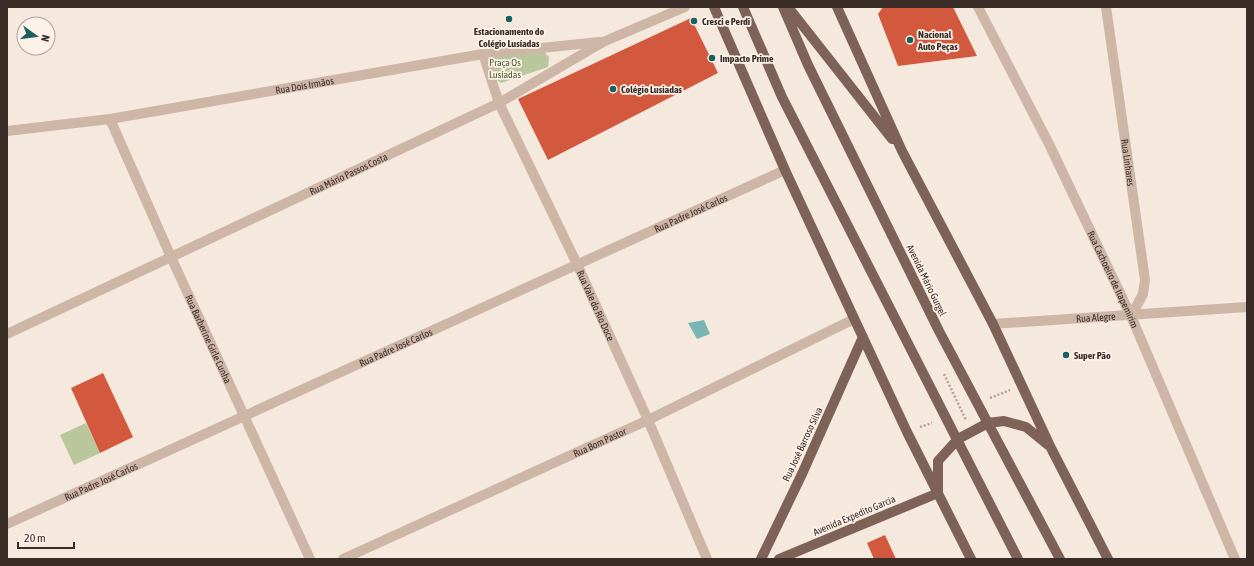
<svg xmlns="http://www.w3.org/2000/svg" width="1254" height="566" viewBox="0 0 1254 566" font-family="'Asap Condensed',sans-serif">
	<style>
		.green { fill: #bac69b }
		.water { fill: #78b5b4 }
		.building { fill: #d2583e }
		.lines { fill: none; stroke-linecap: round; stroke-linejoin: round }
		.path { stroke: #baa091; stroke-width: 2.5; stroke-dasharray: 2 2; stroke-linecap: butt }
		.minor { stroke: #ceb6a7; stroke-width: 10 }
		.major { stroke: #7e6258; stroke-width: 10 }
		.poi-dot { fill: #196060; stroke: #fcf2ea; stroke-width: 1.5 }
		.labels { text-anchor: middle; stroke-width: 3.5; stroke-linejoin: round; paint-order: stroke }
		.poi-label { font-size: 10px; font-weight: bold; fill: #3a2d28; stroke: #fcf2ea; text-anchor: start }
		.park-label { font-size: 10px; fill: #4c5b29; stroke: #fcf2ea }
		.street-label { font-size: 10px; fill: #3a2d28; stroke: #fcf2ea }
	</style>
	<rect width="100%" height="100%" fill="#f5e8dd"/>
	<path class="green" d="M 544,52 L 549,57 L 548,67 L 501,83 L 495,79 L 490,63 L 493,57 Z
		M 86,423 L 100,453 L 74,465 L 60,435 Z"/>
	<path class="water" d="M 704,320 L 710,334 L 697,339 L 688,323 Z"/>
	<path class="building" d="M 883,7 L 953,7 L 977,56 L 898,66 L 878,14 Z
		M 691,18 L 718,73 L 548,160 L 518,99 Z
		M 103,373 L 133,437 L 100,453 L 71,388 Z
		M 885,535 L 896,559 L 874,559 L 867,543 Z"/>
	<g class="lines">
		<path class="path" d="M 944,374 L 966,420
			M 990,398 L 1010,390
			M 920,427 L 932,423"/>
		<g class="minor">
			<path id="s1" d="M 978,7 L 1049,144 L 1131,316 L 1235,559"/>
			<path id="s2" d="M 1106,7 L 1145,280 L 1143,294 L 1131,316"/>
			<path id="s3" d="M 483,54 L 499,103 L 577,264 L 648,420 L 707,559"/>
			<path id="s4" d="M 110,119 L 171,257 L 310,559"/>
			<path id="s5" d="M 7,131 L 110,119 L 483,54 L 599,42"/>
			<path id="s6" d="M 993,324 L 1247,307"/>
			<path id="s7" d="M 7,334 L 499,103 L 603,42 L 685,7"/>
			<path id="s8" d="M 7,524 L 785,170"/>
			<path id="s9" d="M 343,559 L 648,420 L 854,319"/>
		</g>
		<path class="major" d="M 714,7 L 785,170 L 907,432 L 971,559
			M 743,7 L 782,97 L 1018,559
			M 783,7 L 808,65 L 939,331 L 1060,559
			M 788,7 L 892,139
			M 837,7 L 902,151 L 993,324 L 1051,448 L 1108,559
			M 938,491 L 938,461 L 958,439 L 988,423 L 1004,421 L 1026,427 L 1048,445
			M 761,559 L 802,474 L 863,337
			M 779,559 L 938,493"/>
	</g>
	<g class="poi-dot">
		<circle cx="509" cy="19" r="4"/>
		<circle cx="694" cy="21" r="4"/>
		<circle cx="910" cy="40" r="4"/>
		<circle cx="712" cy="58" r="4"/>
		<circle cx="613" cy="89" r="4"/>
		<circle cx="1066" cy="355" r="4"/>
	</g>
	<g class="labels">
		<g class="poi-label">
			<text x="702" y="25">Cresci e Perdi</text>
			<text x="509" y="35" text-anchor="middle">Estacionamento do<tspan x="509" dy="12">Colégio Lusíadas</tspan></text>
			<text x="918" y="38">Nacional<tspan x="918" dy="12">Auto Peças</tspan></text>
			<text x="720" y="62">Impacto Prime</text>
			<text x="621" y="93">Colégio Lusiadas</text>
			<text x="1074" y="359">Super Pão</text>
		</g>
		<g class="park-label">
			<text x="505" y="66">Praça Os<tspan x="505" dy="12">Lusíadas</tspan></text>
		</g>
		<g class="street-label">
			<text dy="4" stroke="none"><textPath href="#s5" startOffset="301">Rua Dois Irmãos</textPath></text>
			<text dy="4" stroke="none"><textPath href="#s2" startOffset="157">Rua Linhares</textPath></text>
			<text dy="4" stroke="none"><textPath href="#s7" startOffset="377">Rua Mário Passos Costa</textPath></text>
			<text dy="4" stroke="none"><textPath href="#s8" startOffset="751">Rua Padre José Carlos</textPath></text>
			<text transform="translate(927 280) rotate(64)" y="4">Avenida Mário Gurgel</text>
			<text dy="4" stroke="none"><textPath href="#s1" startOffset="304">Rua Cachoeiro de Itapemirim</textPath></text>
			<text dy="4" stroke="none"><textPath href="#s3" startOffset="276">Rua Vale do Rio Doce</textPath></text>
			<text dy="4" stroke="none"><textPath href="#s6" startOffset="103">Rua Alegre</textPath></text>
			<text dy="4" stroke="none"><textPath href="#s4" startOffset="241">Rua Barberine Girle Cunha</textPath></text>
			<text dy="4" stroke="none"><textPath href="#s8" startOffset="427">Rua Padre José Carlos</textPath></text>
			<text dy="4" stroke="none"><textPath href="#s9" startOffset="282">Rua Bom Pastor</textPath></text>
			<text transform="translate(802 444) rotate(-65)" y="4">Rua José Barroso Silva</text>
			<text dy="4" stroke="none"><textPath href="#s8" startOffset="103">Rua Padre José Carlos</textPath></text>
			<text transform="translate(854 515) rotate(-23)" y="4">Avenida Expedito Garcia</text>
		</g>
	</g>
	<rect width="1254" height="566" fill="none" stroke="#3a2d28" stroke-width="16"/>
	<g transform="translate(36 36) rotate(104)"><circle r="19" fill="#fcf2ea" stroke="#aea39c"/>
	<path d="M0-3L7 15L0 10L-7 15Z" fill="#196060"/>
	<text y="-6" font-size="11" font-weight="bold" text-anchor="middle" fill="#3a2d28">N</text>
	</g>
	<path d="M18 542v6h56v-6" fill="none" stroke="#3a2d28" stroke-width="2"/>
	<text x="24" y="542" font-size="12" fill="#3a2d28" stroke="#fcf2ea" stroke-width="3" paint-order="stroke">20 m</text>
</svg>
